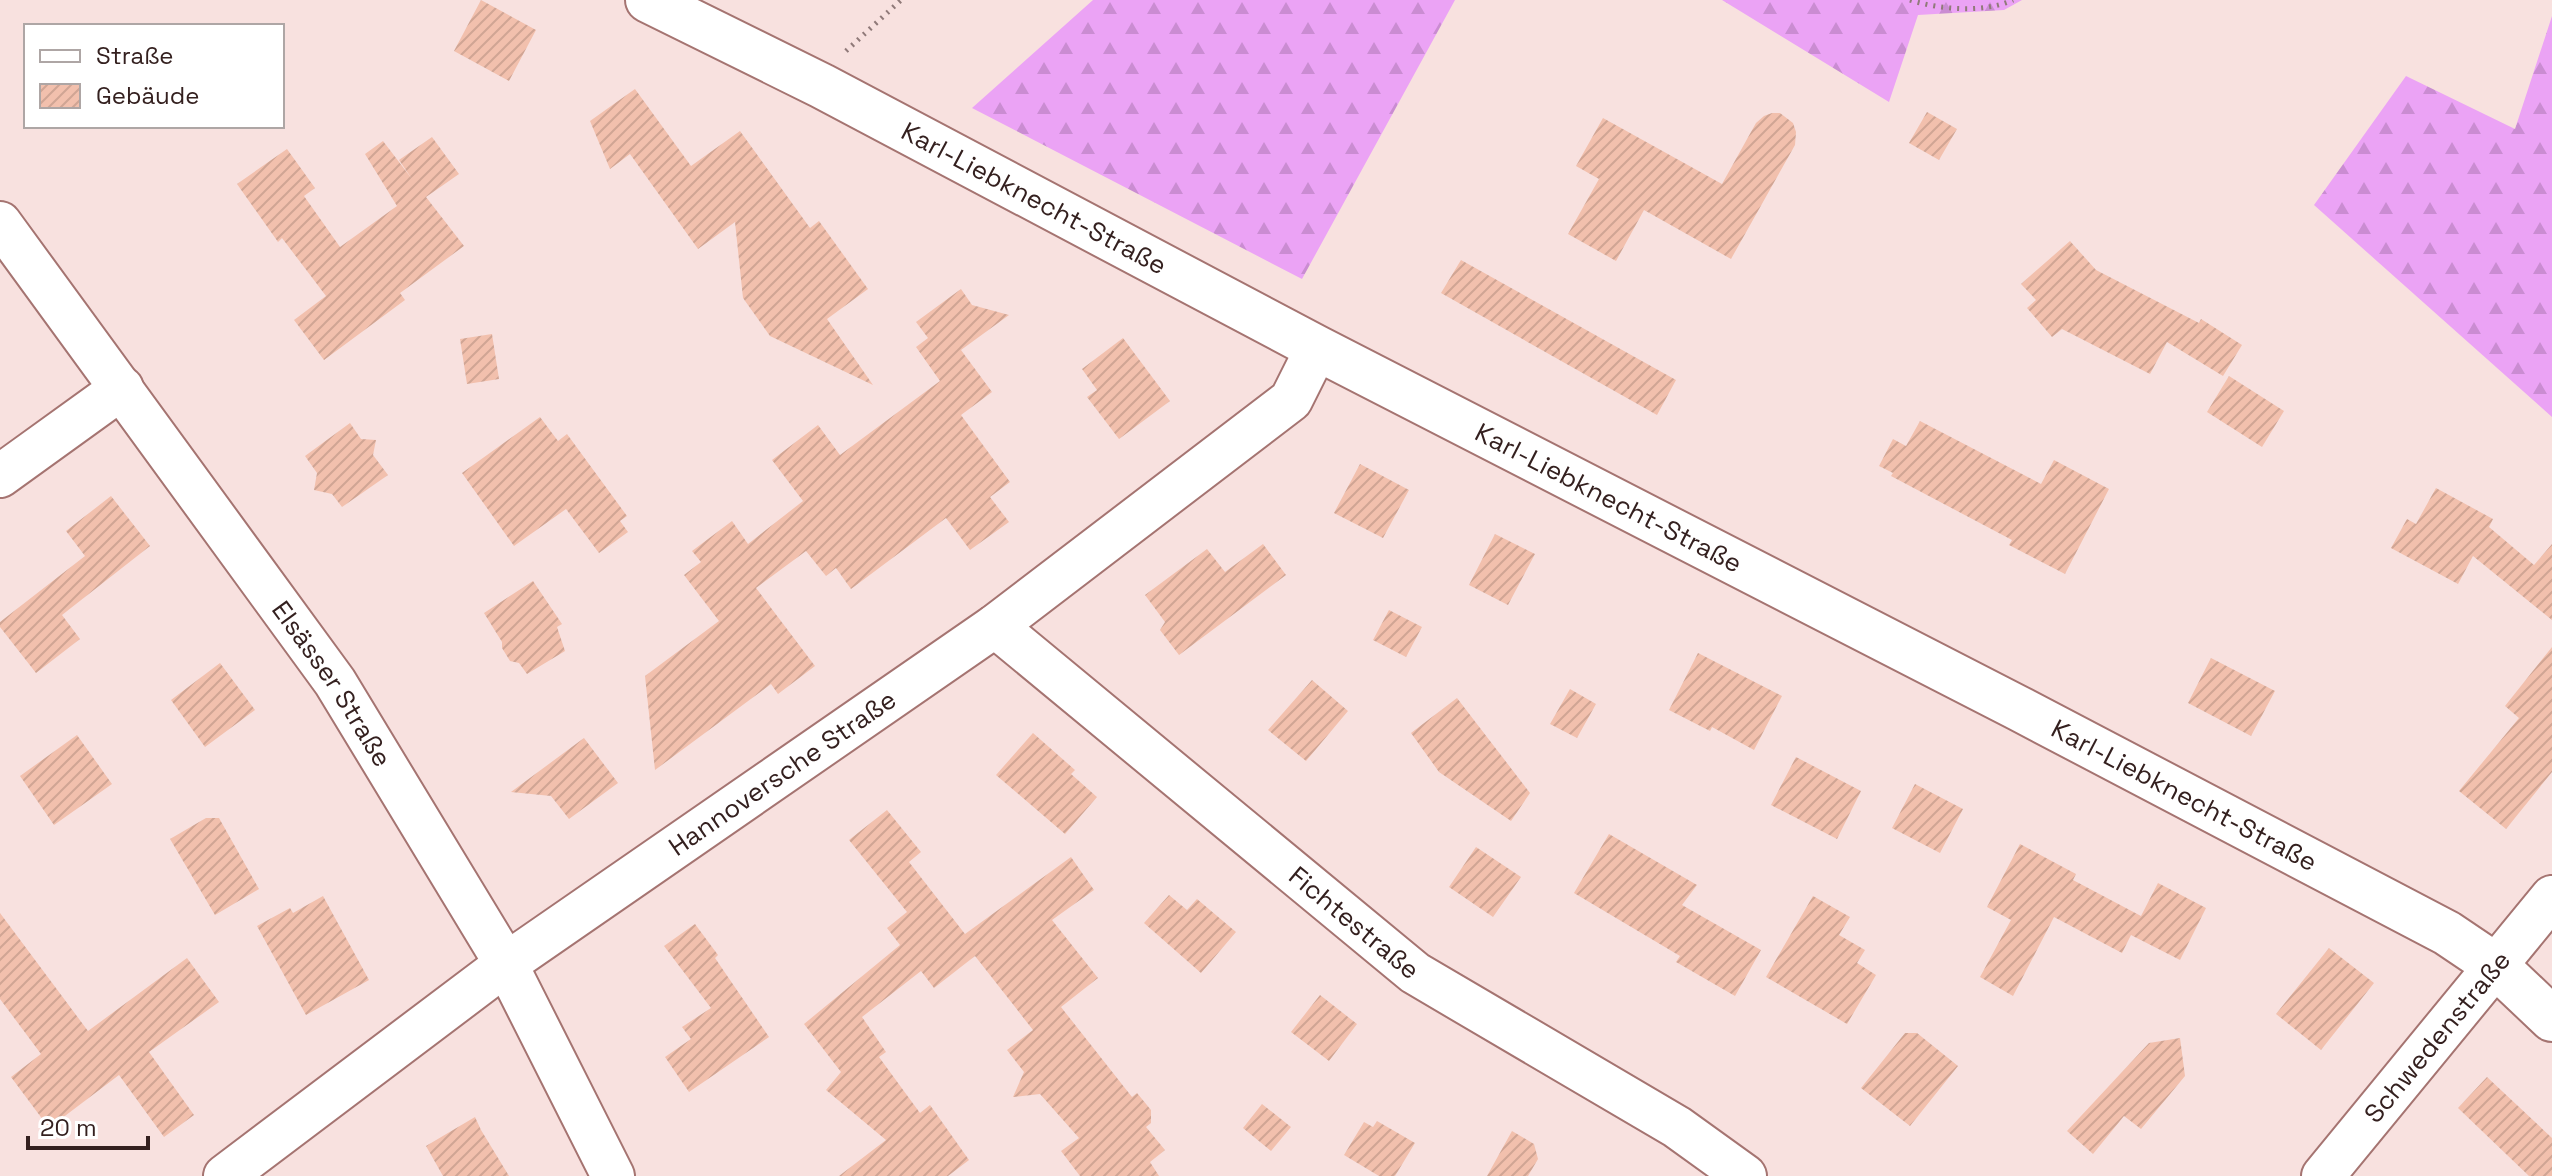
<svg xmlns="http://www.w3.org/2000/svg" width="2552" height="1176" viewBox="0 0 2552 1176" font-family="'Space Grotesk',sans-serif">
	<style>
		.forest { fill: url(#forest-firs) }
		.building { fill: url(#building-hatch) }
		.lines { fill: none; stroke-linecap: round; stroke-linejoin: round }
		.street-casing { stroke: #a57471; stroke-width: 46 }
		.secondary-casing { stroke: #a57471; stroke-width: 48 }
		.path { stroke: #907a79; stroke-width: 5; stroke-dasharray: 2 6; stroke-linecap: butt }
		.street { stroke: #fff; stroke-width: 42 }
		.secondary { stroke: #fff; stroke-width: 44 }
		.labels { text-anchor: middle; stroke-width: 6; stroke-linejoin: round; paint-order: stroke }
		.street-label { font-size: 26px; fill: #34201f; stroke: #fff }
	</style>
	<defs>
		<pattern id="forest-firs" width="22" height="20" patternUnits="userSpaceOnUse" patternTransform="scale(2)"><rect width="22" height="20" fill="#eba3f5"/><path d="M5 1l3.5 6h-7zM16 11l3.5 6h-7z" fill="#ca8cd2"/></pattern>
		<pattern id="building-hatch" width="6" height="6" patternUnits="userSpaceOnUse" patternTransform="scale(2)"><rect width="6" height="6" fill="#f2c0ad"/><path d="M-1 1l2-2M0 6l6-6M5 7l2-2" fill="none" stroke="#d0a594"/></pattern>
	</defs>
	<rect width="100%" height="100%" fill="#f8e1df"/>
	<path class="forest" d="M 1093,0 L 1455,0 L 1302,279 L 972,108 Z
		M 1722,0 L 2022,0 L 2004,10 L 1918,15 L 1889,102 Z
		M 2552,16 L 2552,417 L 2314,205 L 2406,76 L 2515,129 Z"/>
	<path class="building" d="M 481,0 L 536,30 L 509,81 L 454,51 Z
		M 635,89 L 691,166 L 740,131 L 810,228 L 819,221 L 868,289 L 827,319 L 873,385 L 770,336 L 743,298 L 735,222 L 698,249 L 630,154 L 610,169 L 590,121 Z
		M 1927,112 L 1957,129 L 1939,160 L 1909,143 Z
		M 1772,113 L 1780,113 L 1793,123 L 1796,132 L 1795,145 L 1731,259 L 1644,210 L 1616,261 L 1568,234 L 1599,179 L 1576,166 L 1603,118 L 1722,184 L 1756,123 L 1764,116 Z
		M 432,137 L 459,174 L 426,197 L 464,246 L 400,293 L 405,300 L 324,360 L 294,320 L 326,296 L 282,238 L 278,242 L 237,184 L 287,149 L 315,188 L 304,196 L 340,247 L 397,206 L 365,154 L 383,141 L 412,179 L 399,160 Z
		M 2070,241 L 2096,270 L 2199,323 L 2201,319 L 2242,345 L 2223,376 L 2167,342 L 2150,374 L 2062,329 L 2052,337 L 2027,308 L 2036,300 L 2021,284 Z
		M 1461,260 L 1676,380 L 1657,415 L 1441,293 Z
		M 961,289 L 972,305 L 1009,315 L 961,350 L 992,392 L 961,415 L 1010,482 L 990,497 L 1009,522 L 970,550 L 946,518 L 851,589 L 836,568 L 826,576 L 806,551 L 756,588 L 815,666 L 778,694 L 771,684 L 655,770 L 645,676 L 719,621 L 684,575 L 701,562 L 692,551 L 732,521 L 748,544 L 803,501 L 772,460 L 818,425 L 840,455 L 940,381 L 916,347 L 928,338 L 916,322 Z
		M 492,334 L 499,379 L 467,384 L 460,339 Z
		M 1123,338 L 1170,401 L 1119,439 L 1087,397 L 1097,390 L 1082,369 Z
		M 2229,376 L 2284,411 L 2262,447 L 2207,412 Z
		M 540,417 L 558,441 L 567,434 L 627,516 L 620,521 L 628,532 L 599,553 L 566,509 L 514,546 L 462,473 Z
		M 1920,421 L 2041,484 L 2054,460 L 2109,489 L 2065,574 L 2009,545 L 2012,540 L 1891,476 L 1893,473 L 1879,466 L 1893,439 L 1906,446 Z
		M 350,423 L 361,439 L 376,440 L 373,455 L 388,475 L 342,507 L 332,494 L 314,490 L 317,473 L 305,456 Z
		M 1360,464 L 1409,490 L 1383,538 L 1334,513 Z
		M 2436,488 L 2493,519 L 2489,527 L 2534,565 L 2552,544 L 2552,620 L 2473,556 L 2458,584 L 2391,548 L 2407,519 L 2416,524 Z
		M 111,496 L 150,546 L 62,615 L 80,639 L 36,673 L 0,627 L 0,622 L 85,556 L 66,531 Z
		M 1495,534 L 1535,554 L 1508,605 L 1469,585 Z
		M 1263,544 L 1286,575 L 1179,655 L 1160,630 L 1165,622 L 1145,595 L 1207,549 L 1225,572 Z
		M 533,581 L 562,624 L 557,627 L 565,651 L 527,674 L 519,663 L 510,661 L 502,648 L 502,642 L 484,613 Z
		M 1389,610 L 1422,627 L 1406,657 L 1373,640 Z
		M 2552,647 L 2552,772 L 2506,829 L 2459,791 L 2519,718 L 2505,706 Z
		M 1698,653 L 1782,696 L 1754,750 L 1712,727 L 1710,731 L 1669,710 Z
		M 2211,658 L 2275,691 L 2251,736 L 2188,703 Z
		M 220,663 L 255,710 L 205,747 L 171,700 Z
		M 1312,680 L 1348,711 L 1306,761 L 1268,730 Z
		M 1570,689 L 1596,704 L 1577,738 L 1550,724 Z
		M 1457,698 L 1530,793 L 1511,821 L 1439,772 L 1411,733 Z
		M 1033,733 L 1075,770 L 1071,774 L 1097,797 L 1065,834 L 996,775 Z
		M 77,735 L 112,784 L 54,825 L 20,776 Z
		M 584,738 L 618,783 L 569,819 L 551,796 L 511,792 Z
		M 1796,757 L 1861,791 L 1837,839 L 1771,805 Z
		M 1915,784 L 1963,809 L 1940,853 L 1892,828 Z
		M 887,810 L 921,852 L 909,862 L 965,934 L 1071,857 L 1094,890 L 1052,920 L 1098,978 L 1061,1007 L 1132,1097 L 1137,1093 L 1151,1110 L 1151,1123 L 1146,1127 L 1165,1150 L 1150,1162 L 1159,1176 L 1080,1176 L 1061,1151 L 1079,1138 L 1040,1094 L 1013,1097 L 1024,1072 L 1007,1050 L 1033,1030 L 975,956 L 934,988 L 921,971 L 862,1017 L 886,1052 L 879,1057 L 920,1113 L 930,1105 L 969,1160 L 948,1176 L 839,1176 L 886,1140 L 826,1090 L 841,1072 L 804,1024 L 900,945 L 887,928 L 907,912 L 849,840 Z
		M 206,818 L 219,818 L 259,889 L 215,915 L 170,839 Z
		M 1609,834 L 1697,885 L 1682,905 L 1761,950 L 1735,996 L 1676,962 L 1680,956 L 1574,893 Z
		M 2020,844 L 2076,874 L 2073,880 L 2141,916 L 2158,883 L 2206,908 L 2180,960 L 2131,935 L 2122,953 L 2054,917 L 2013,996 L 1980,977 L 2011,920 L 1987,907 Z
		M 1476,847 L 1521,877 L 1493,917 L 1449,887 Z
		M 1169,895 L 1187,910 L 1197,899 L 1236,932 L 1201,973 L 1144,923 Z
		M 323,896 L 369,980 L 306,1015 L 257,926 L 290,908 L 293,913 Z
		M 1813,896 L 1850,917 L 1839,935 L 1865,950 L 1857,963 L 1876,975 L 1847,1024 L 1766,977 Z
		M 0,913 L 88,1031 L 187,958 L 219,1002 L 149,1052 L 194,1115 L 164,1137 L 119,1075 L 49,1128 L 11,1077 L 41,1054 L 0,999 Z
		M 695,924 L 718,955 L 715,958 L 769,1037 L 689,1092 L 665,1057 L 691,1039 L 682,1027 L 711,1008 L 664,946 Z
		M 2329,948 L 2374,983 L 2321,1050 L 2276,1014 Z
		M 1320,995 L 1357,1024 L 1329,1061 L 1291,1032 Z
		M 1905,1033 L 1917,1033 L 1958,1066 L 1910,1126 L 1861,1088 Z
		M 2180,1038 L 2185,1076 L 2141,1129 L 2124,1116 L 2093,1154 L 2067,1131 L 2149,1043 Z
		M 2487,1077 L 2552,1138 L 2552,1176 L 2529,1176 L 2458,1108 Z
		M 1262,1104 L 1291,1127 L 1271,1151 L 1243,1128 Z
		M 475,1117 L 481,1130 L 509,1176 L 443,1176 L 426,1146 Z
		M 1377,1121 L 1415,1143 L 1395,1176 L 1379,1176 L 1344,1155 L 1364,1122 L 1373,1127 Z
		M 1512,1131 L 1534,1144 L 1538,1159 L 1528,1176 L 1487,1176 Z"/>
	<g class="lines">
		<defs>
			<g id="street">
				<path id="s1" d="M 0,223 L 335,682 L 506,964 L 613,1176"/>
				<path d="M 0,476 L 122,388"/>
				<path id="s2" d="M 995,626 L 1415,973 L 1677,1127 L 1745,1176"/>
				<path id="s3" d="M 225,1176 L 506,964 L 995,626 L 1291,400 L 1317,348"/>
				<path id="s4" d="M 2323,1176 L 2552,897"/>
			</g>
			<g id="secondary">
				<path id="s5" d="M 648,0 L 822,86 L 1317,348 L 2018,708 L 2447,933 L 2496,966 L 2552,1019"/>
			</g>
		</defs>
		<use href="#street" class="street-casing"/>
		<use href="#secondary" class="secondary-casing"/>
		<path class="path" d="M 1910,0 C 1941,10 1984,13 2013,0
			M 846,51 L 901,0"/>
		<use href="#street" class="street"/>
		<use href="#secondary" class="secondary"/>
	</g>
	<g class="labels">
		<g class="street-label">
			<text dy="9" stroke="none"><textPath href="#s5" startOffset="434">Karl-Liebknecht-Straße</textPath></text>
			<text dy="9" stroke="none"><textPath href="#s5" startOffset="1082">Karl-Liebknecht-Straße</textPath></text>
			<text dy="9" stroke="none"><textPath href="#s1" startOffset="568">Elsässer Straße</textPath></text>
			<text dy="9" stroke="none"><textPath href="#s3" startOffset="688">Hannoversche Straße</textPath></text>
			<text dy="9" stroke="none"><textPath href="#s5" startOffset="1730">Karl-Liebknecht-Straße</textPath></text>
			<text dy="9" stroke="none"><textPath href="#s2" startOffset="466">Fichtestraße</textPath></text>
			<text dy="9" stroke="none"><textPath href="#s4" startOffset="180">Schwedenstraße</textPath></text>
		</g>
	</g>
	<rect x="24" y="24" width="260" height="104" fill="#ffffff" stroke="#aea6a5" stroke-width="2"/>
	<rect x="40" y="50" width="40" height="12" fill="#ffffff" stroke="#aea6a5" stroke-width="2"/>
	<text x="96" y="64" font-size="24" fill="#34201f">Straße</text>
	<rect x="40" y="84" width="40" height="24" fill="url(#building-hatch)" stroke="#aea6a5" stroke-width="2"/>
	<text x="96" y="104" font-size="24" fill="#34201f">Gebäude</text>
	<path d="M28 1136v12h120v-12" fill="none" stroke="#34201f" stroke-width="4"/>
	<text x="40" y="1136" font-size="24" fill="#34201f" stroke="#ffffff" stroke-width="6" paint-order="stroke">20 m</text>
</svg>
